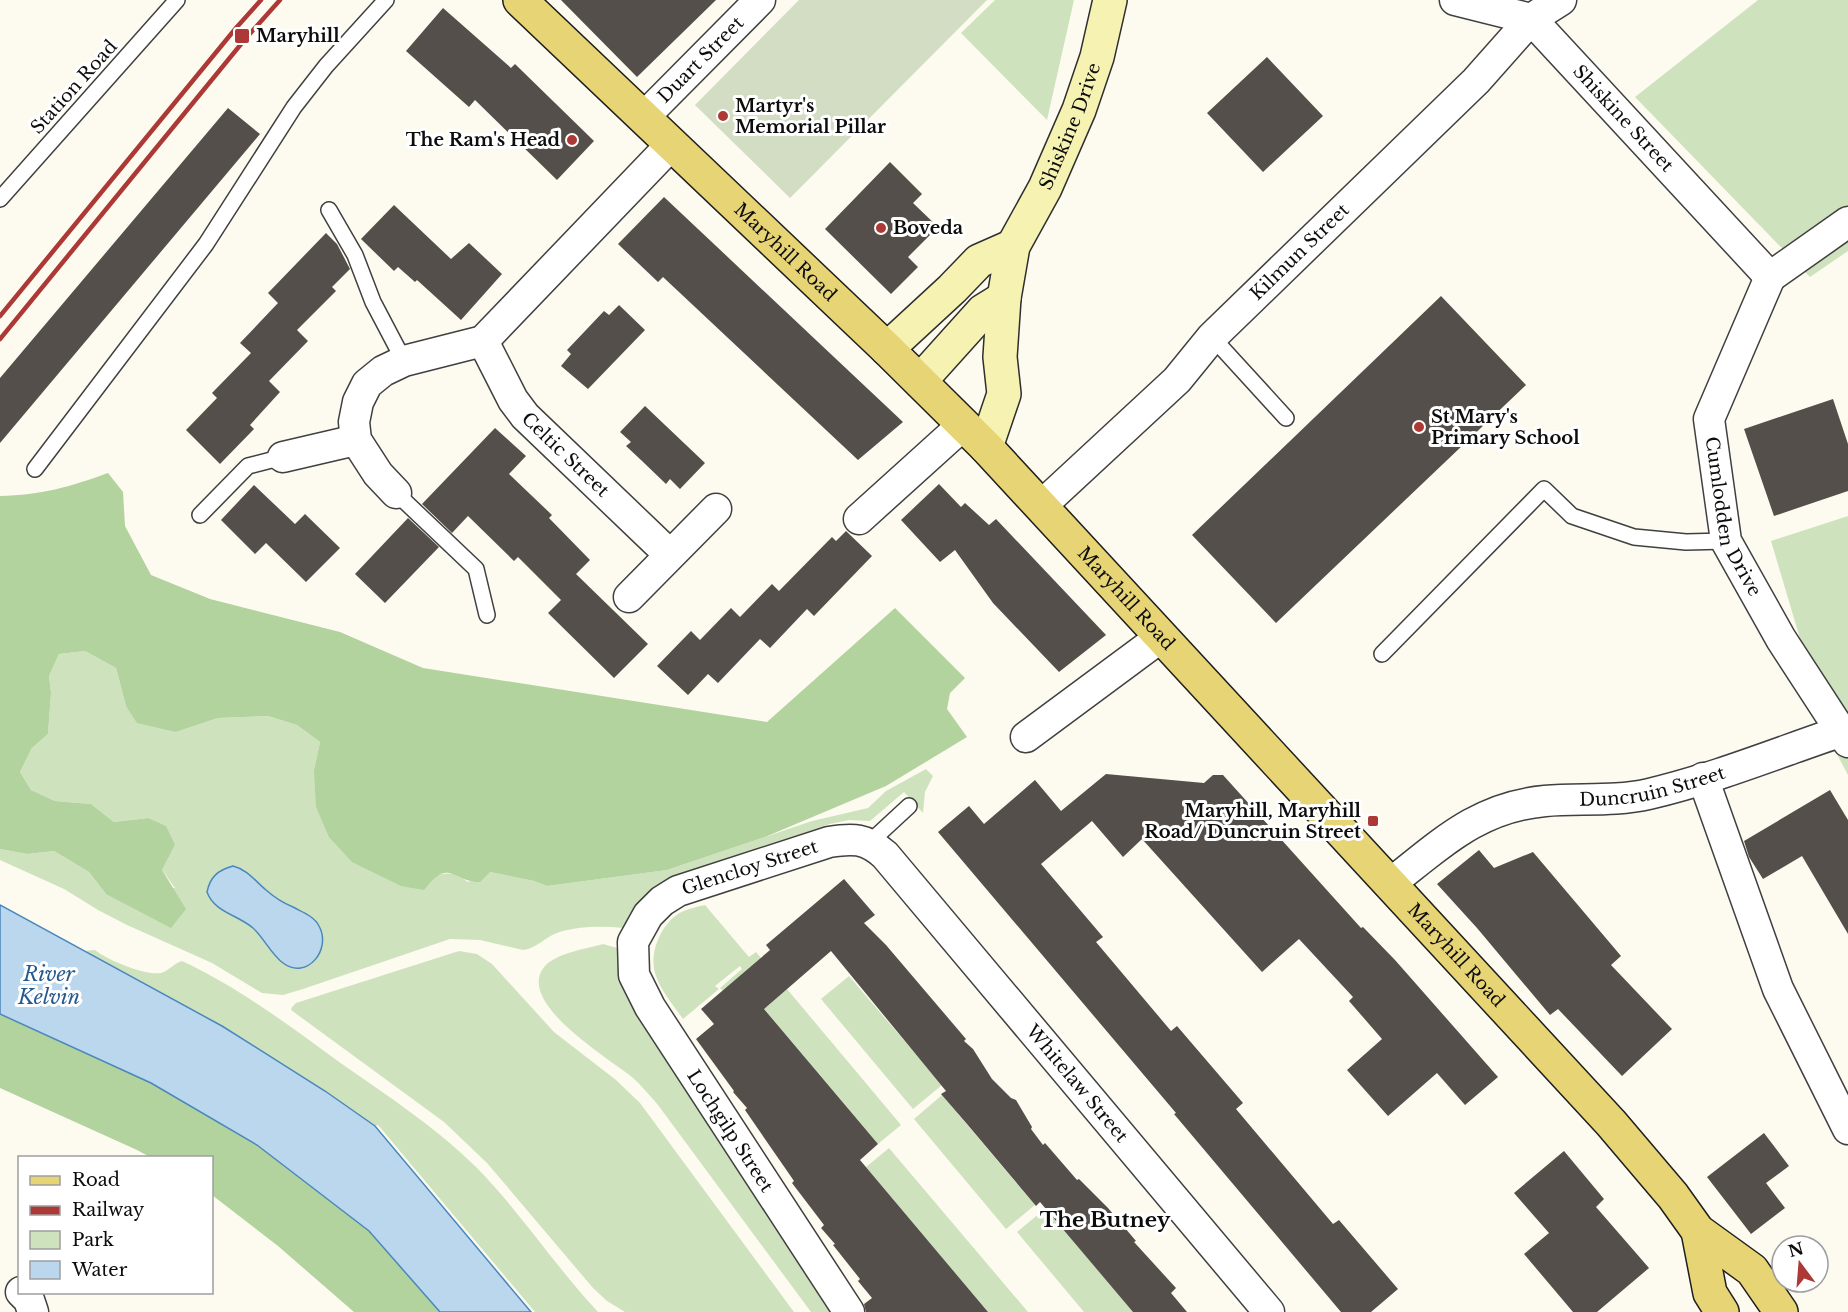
<svg xmlns="http://www.w3.org/2000/svg" width="1848" height="1312" viewBox="0 0 1848 1312" font-family="'Libre Baskerville',serif">
	<style>
		.green { fill: #cee3bd }
		.forest { fill: #b2d29e }
		.cemetery { fill: #d2ddc3 }
		.water { fill: #bad7ee; stroke: #4a87bc; stroke-width: 1.5 }
		.building { fill: #544f4b }
		.lines { fill: none; stroke-linecap: round; stroke-linejoin: round }
		.lane-casing { stroke: #404040; stroke-width: 18 }
		.street-casing { stroke: #404040; stroke-width: 33 }
		.secondary-casing { stroke: #2f2f2f; stroke-width: 36 }
		.primary-casing { stroke: #1e1e1e; stroke-width: 36 }
		.lane { stroke: #fff; stroke-width: 15 }
		.street { stroke: #fff; stroke-width: 30 }
		.secondary { stroke: #f5f2b2; stroke-width: 33 }
		.primary { stroke: #e7d475; stroke-width: 33 }
		.rail { stroke: #ac3936; stroke-width: 4.5 }
		.poi-dot { fill: #ac3936; stroke: #fff; stroke-width: 2 }
		.labels { text-anchor: middle; stroke-width: 6; stroke-linejoin: round; paint-order: stroke }
		.poi-label { font-size: 18px; font-weight: bold; fill: #0d0d0d; stroke: #fff; text-anchor: start }
		.street-label { font-size: 18px; fill: #0d0d0d; stroke: #fff }
		.water-label { font-size: 20px; font-style: italic; fill: #265a8f; stroke: #fff }
		.quarter-label { font-size: 21px; font-weight: bold; fill: #0d0d0d; stroke: #fff }
	</style>
	<rect width="100%" height="100%" fill="#fdfbef"/>
	<path class="green" d="M 995,0 L 1074,0 L 1047,120 L 961,33 Z
		M 1758,0 L 1848,0 L 1848,251 L 1810,277 L 1635,97 Z
		M 1848,516 L 1848,775 L 1831,743 L 1771,541 Z
		M 85,651 L 116,668 L 126,706 L 176,732 L 218,718 L 268,716 L 297,725 L 320,742 L 314,770 L 435,876 C 449,871 456,874 468,882 L 490,872 L 534,881 L 547,886 L 667,870 L 812,821 L 868,808 L 886,791 L 926,769 L 933,776 L 925,792 L 923,813 L 904,792 L 870,821 L 849,820 L 830,824 L 672,877 L 648,894 L 630,915 L 624,928 C 602,926 578,926 557,933 C 546,937 535,949 523,950 L 480,940 L 450,939 L 303,989 L 283,995 L 262,993 L 212,963 L 127,925 L 98,910 L 64,889 L 0,860 L 0,849 L 27,854 L 54,851 L 89,872 L 106,894 L 175,888 L 162,870 L 175,845 L 148,818 L 114,822 L 91,804 L 55,801 L 31,790 L 20,772 L 32,748 L 48,734 L 51,693 L 49,676 L 59,654 Z
		M 705,905 L 749,957 L 756,952 L 901,1125 L 878,1144 L 738,978 L 723,991 L 720,988 L 742,969 L 740,966 L 715,986 L 719,989 L 683,1019 C 674,1006 661,991 656,976 C 648,955 660,926 678,914 C 686,909 696,907 705,905 Z
		M 603,944 L 621,949 L 846,1312 L 811,1312 L 658,1105 C 650,1096 642,1086 633,1078 C 612,1060 509,1000 547,964 C 561,952 586,949 603,944 Z
		M 95,950 C 107,960 146,976 161,973 C 169,971 174,963 182,961 C 240,988 291,1027 342,1064 C 388,1096 435,1127 475,1166 C 519,1210 555,1266 598,1312 L 535,1312 L 378,1125 L 375,1126 L 325,1091 L 222,1026 L 83,951 Z
		M 459,951 L 477,954 L 492,964 L 554,1032 L 616,1080 L 640,1103 L 794,1312 L 625,1312 L 607,1301 L 593,1288 L 487,1163 L 444,1122 L 291,1010 L 292,1007 L 296,1003 Z
		M 849,976 L 942,1085 L 913,1109 L 821,999 Z
		M 942,1095 L 1035,1205 L 1006,1229 L 914,1119 Z
		M 889,1148 L 1028,1312 L 988,1312 L 866,1167 Z
		M 1046,1208 L 1133,1312 L 1084,1312 L 1017,1232 Z"/>
	<path class="forest" d="M 108,473 L 123,492 L 125,526 L 151,575 L 210,599 L 340,632 L 423,668 L 767,722 L 895,608 L 965,678 L 950,693 L 947,709 L 967,737 L 886,786 L 765,837 L 667,870 L 547,886 L 534,881 L 490,872 L 480,882 C 451,881 449,857 424,890 L 401,886 L 352,862 L 329,837 L 316,807 L 314,770 L 320,742 L 297,725 L 268,716 L 218,718 L 176,732 L 137,723 L 126,706 L 116,668 L 85,651 L 59,654 L 49,676 L 51,693 L 48,734 L 32,748 L 20,772 L 31,790 L 55,801 L 91,804 L 114,822 L 148,818 L 166,826 L 175,845 L 162,870 L 186,909 L 171,928 L 106,894 L 89,872 L 54,851 L 27,854 L 0,849 L 0,496 C 41,495 70,487 108,473 Z
		M 0,1014 L 151,1083 L 257,1145 L 369,1231 L 440,1312 L 354,1312 L 278,1246 L 212,1195 L 212,1158 L 150,1157 L 137,1150 L 0,1088 Z"/>
	<path class="cemetery" d="M 799,0 L 987,0 L 790,198 L 695,105 Z"/>
	<path class="water" d="M 233,866 C 248,870 254,880 266,890 C 274,897 283,903 293,907 C 302,912 314,916 319,926 C 332,949 307,981 283,963 C 271,954 264,938 253,928 C 238,915 214,912 207,892 C 210,877 218,870 233,866 Z
		M 0,905 L 222,1026 L 325,1091 L 375,1126 L 531,1312 L 440,1312 L 369,1231 L 257,1145 L 151,1083 L 0,1014 Z"/>
	<path class="building" d="M 561,0 L 716,0 L 637,77 Z
		M 443,8 L 511,68 L 515,64 L 594,141 L 557,180 L 475,100 L 469,107 L 406,51 Z
		M 1267,57 L 1323,116 L 1263,172 L 1207,113 Z
		M 228,108 L 260,134 L 0,443 L 0,378 Z
		M 890,162 L 922,194 L 913,203 L 938,227 L 908,257 L 918,267 L 891,294 L 825,229 Z
		M 664,197 L 903,422 L 858,460 L 663,277 L 658,282 L 618,244 Z
		M 394,205 L 451,259 L 469,243 L 502,274 L 461,320 L 417,280 L 415,282 L 398,267 L 394,271 L 361,239 Z
		M 326,233 L 337,244 L 350,269 L 332,287 L 336,291 L 297,330 L 308,341 L 269,381 L 280,392 L 250,425 L 254,429 L 220,464 L 186,430 L 217,398 L 212,393 L 251,353 L 240,343 L 278,303 L 268,293 Z
		M 1441,296 L 1526,385 L 1276,623 L 1192,535 Z
		M 619,305 L 645,330 L 588,389 L 561,366 L 571,354 L 567,350 L 604,311 L 609,315 Z
		M 1833,399 L 1848,444 L 1848,491 L 1774,516 L 1744,429 Z
		M 645,406 L 705,463 L 680,489 L 670,479 L 666,484 L 641,460 L 626,446 L 631,442 L 620,432 Z
		M 495,428 L 526,456 L 509,474 L 552,515 L 549,518 L 590,560 L 576,574 L 648,644 L 614,678 L 548,613 L 561,600 L 518,557 L 514,561 L 468,516 L 452,533 L 422,504 Z
		M 939,484 L 961,507 L 965,503 L 989,525 L 996,519 L 1106,635 L 1059,672 L 993,603 L 955,550 L 940,562 L 901,520 Z
		M 254,485 L 295,524 L 305,514 L 340,548 L 306,582 L 266,543 L 255,554 L 221,520 Z
		M 408,518 L 439,547 L 385,603 L 355,574 Z
		M 846,531 L 872,556 L 814,616 L 807,609 L 770,648 L 760,639 L 718,683 L 708,674 L 688,695 L 657,666 L 691,631 L 700,640 L 731,608 L 740,617 L 772,584 L 779,591 L 832,537 L 836,541 Z
		M 1106,774 L 1204,783 L 1213,775 L 1223,775 L 1361,928 L 1363,927 L 1395,960 L 1498,1077 L 1465,1105 L 1437,1073 L 1388,1116 L 1347,1070 L 1382,1039 L 1349,1001 L 1353,997 L 1299,939 L 1262,972 L 1142,839 L 1123,857 L 1092,821 L 1041,864 L 1103,937 L 1096,942 L 1171,1031 L 1177,1026 L 1243,1103 L 1236,1109 L 1333,1224 L 1339,1220 L 1398,1289 L 1371,1312 L 1341,1312 L 1174,1114 L 1176,1113 L 938,832 L 969,806 L 984,824 L 1035,780 L 1061,811 Z
		M 1830,790 L 1848,820 L 1848,934 L 1802,856 L 1763,879 L 1749,857 L 1744,841 Z
		M 1479,850 L 1494,868 L 1533,852 L 1621,956 L 1611,965 L 1672,1029 L 1622,1076 L 1558,1009 L 1550,1015 L 1477,928 L 1437,884 Z
		M 844,879 L 875,915 L 864,923 L 886,945 L 966,1039 L 964,1041 L 973,1049 L 992,1079 L 1011,1098 L 1016,1100 L 1032,1127 L 1031,1129 L 1043,1145 L 1045,1143 L 1077,1180 L 1079,1179 L 1108,1208 L 1136,1241 L 1134,1242 L 1176,1288 L 1171,1293 L 1187,1312 L 1133,1312 L 1040,1202 L 1036,1206 L 967,1124 L 941,1094 L 946,1091 L 831,951 L 764,1009 L 878,1144 L 860,1160 L 988,1312 L 866,1312 L 864,1304 L 872,1298 L 858,1281 L 860,1279 L 833,1245 L 835,1244 L 821,1228 L 824,1225 L 792,1183 L 794,1181 L 745,1110 L 747,1108 L 733,1092 L 734,1091 L 696,1039 L 714,1024 L 701,1009 L 770,950 L 766,945 Z
		M 1764,1133 L 1789,1166 L 1766,1183 L 1785,1208 L 1751,1234 L 1707,1177 Z
		M 1564,1151 L 1604,1199 L 1596,1207 L 1649,1268 L 1597,1312 L 1573,1312 L 1524,1254 L 1549,1233 L 1514,1193 Z"/>
	<g class="lines">
		<defs>
			<path id="lane" d="M 0,199 L 177,0
				M 329,210 L 355,255 L 373,302 L 404,361
				M 1212,337 L 1286,418
				M 35,469 L 206,244 L 294,107 L 326,66 L 386,0
				M 396,493 L 476,569 L 487,615
				M 200,515 L 248,466 L 283,457
				M 1382,654 L 1544,489 L 1572,516 L 1634,537 L 1686,542 L 1726,541
				M 869,843 L 909,806"/>
			<g id="street">
				<path id="s1" d="M 1455,0 L 1531,19 L 1770,277"/>
				<path id="s2" d="M 643,118 L 760,0"/>
				<path id="s3" d="M 1770,277 L 1709,419 L 1726,541 L 1781,639 L 1848,742"/>
				<path d="M 1770,277 L 1848,222"/>
				<path id="s4" d="M 483,341 L 513,400 L 525,416 L 669,554"/>
				<path d="M 283,457 L 356,440"/>
				<path d="M 396,493 L 378,474 L 356,440 L 354,422 L 358,402 L 367,384 L 383,371 L 404,361 L 483,341 L 671,145"/>
				<path id="s5" d="M 1041,506 L 1177,380 L 1212,337 L 1476,81 L 1531,19 L 1561,0"/>
				<path d="M 859,519 L 963,425"/>
				<path d="M 629,597 L 716,509"/>
				<path d="M 1026,737 L 1161,637"/>
				<path d="M 1703,778 L 1778,989 L 1848,1129"/>
				<path id="s6" d="M 1391,883 C 1441,844 1478,807 1545,801 C 1580,798 1614,802 1649,794 C 1717,778 1782,751 1848,729"/>
				<path d="M 21,1292 L 29,1300 L 33,1312"/>
				<path id="s7" d="M 849,1312 L 650,1007 L 634,975 L 633,942 L 648,915 L 662,901 L 678,891 L 829,842 C 853,838 866,838 885,855 L 1269,1312"/>
			</g>
			<g id="secondary">
				<path d="M 887,349 L 952,289 L 979,261 L 1013,246"/>
				<path d="M 920,381 L 983,311 L 1004,298"/>
				<path id="s8" d="M 986,447 L 1004,394 L 1000,357 L 1004,298 L 1013,246 L 1045,188 L 1079,110 L 1097,57 L 1110,0"/>
			</g>
			<g id="primary">
				<path id="s9" d="M 520,0 L 887,349 L 986,447 L 1611,1123 L 1673,1196 L 1698,1231 L 1752,1270 L 1781,1312"/>
				<path d="M 1698,1231 L 1710,1293 L 1722,1312"/>
			</g>
		</defs>
		<use href="#lane" class="lane-casing"/>
		<use href="#street" class="street-casing"/>
		<use href="#secondary" class="secondary-casing"/>
		<use href="#primary" class="primary-casing"/>
		<use href="#lane" class="lane"/>
		<use href="#street" class="street"/>
		<use href="#secondary" class="secondary"/>
		<use href="#primary" class="primary"/>
		<path class="rail" d="M 0,316 L 236,28 L 261,0
			M 0,339 L 246,38 L 280,0"/>
	</g>
	<g class="poi-dot">
		<rect x="234" y="28" width="16" height="16" rx="3"/>
		<circle cx="723" cy="116" r="6"/>
		<circle cx="572" cy="140" r="6"/>
		<circle cx="881" cy="228" r="6"/>
		<circle cx="1419" cy="427" r="6"/>
		<rect x="1367" y="815" width="12" height="12" rx="3"/>
	</g>
	<g class="labels">
		<g class="poi-label">
			<text x="256" y="42">Maryhill</text>
			<text x="735" y="112">Martyr's<tspan x="735" dy="21">Memorial Pillar</tspan></text>
			<text x="560" y="146" text-anchor="end">The Ram's Head</text>
			<text x="893" y="234">Boveda</text>
			<text x="1431" y="423">St Mary's<tspan x="1431" dy="21">Primary School</tspan></text>
			<text x="1361" y="817" text-anchor="end">Maryhill, Maryhill<tspan x="1361" dy="21">Road/ Duncruin Street</tspan></text>
		</g>
		<g class="street-label">
			<text dy="6" stroke="none"><textPath href="#s2" startOffset="82">Duart Street</textPath></text>
			<text transform="translate(74 87) rotate(-48)" y="6">Station Road</text>
			<text dy="6" stroke="none"><textPath href="#s1" startOffset="214">Shiskine Street</textPath></text>
			<text dy="6" stroke="none"><textPath href="#s8" startOffset="338">Shiskine Drive</textPath></text>
			<text dy="6" stroke="none"><textPath href="#s5" startOffset="363">Kilmun Street</textPath></text>
			<text dy="6" stroke="none"><textPath href="#s9" startOffset="366">Maryhill Road</textPath></text>
			<text dy="6" stroke="none"><textPath href="#s4" startOffset="142">Celtic Street</textPath></text>
			<text dy="6" stroke="none"><textPath href="#s3" startOffset="256">Cumlodden Drive</textPath></text>
			<text dy="6" stroke="none"><textPath href="#s9" startOffset="852">Maryhill Road</textPath></text>
			<text dy="6" stroke="none"><textPath href="#s6" startOffset="286">Duncruin Street</textPath></text>
			<text dy="6" stroke="none"><textPath href="#s7" startOffset="578">Glencloy Street</textPath></text>
			<text dy="6" stroke="none"><textPath href="#s9" startOffset="1338">Maryhill Road</textPath></text>
			<text dy="6" stroke="none"><textPath href="#s7" startOffset="1020">Whitelaw Street</textPath></text>
			<text transform="translate(730 1131) rotate(57)" y="6">Lochgilp Street</text>
		</g>
		<g class="water-label">
			<text x="49" y="981">River<tspan x="49" dy="23">Kelvin</tspan></text>
		</g>
		<g class="quarter-label">
			<text x="1105" y="1227">The Butney</text>
		</g>
	</g>
	<rect x="18" y="1156" width="195" height="138" fill="#ffffff" stroke="#9e9e9e" stroke-width="1.5"/>
	<rect x="30" y="1176" width="30" height="9" fill="#e7d475" stroke="#9e9e9e" stroke-width="1.5"/>
	<text x="72" y="1186" font-size="18" fill="#0d0d0d">Road</text>
	<rect x="30" y="1206" width="30" height="9" fill="#ac3936" stroke="#9e9e9e" stroke-width="1.5"/>
	<text x="72" y="1216" font-size="18" fill="#0d0d0d">Railway</text>
	<rect x="30" y="1231" width="30" height="18" fill="#cee3bd" stroke="#9e9e9e" stroke-width="1.5"/>
	<text x="72" y="1246" font-size="18" fill="#0d0d0d">Park</text>
	<rect x="30" y="1261" width="30" height="18" fill="#bad7ee" stroke="#9e9e9e" stroke-width="1.5"/>
	<text x="72" y="1276" font-size="18" fill="#0d0d0d">Water</text>
	<g transform="translate(1800 1264) rotate(344)"><circle r="28" fill="#ffffff" stroke="#9e9e9e" stroke-width="1.5"/>
	<path d="M0-4.5L10 22L0 15L-10 22Z" fill="#ac3936"/>
	<text y="-9" font-size="16" font-weight="bold" text-anchor="middle" fill="#0d0d0d">N</text>
	</g>
</svg>
